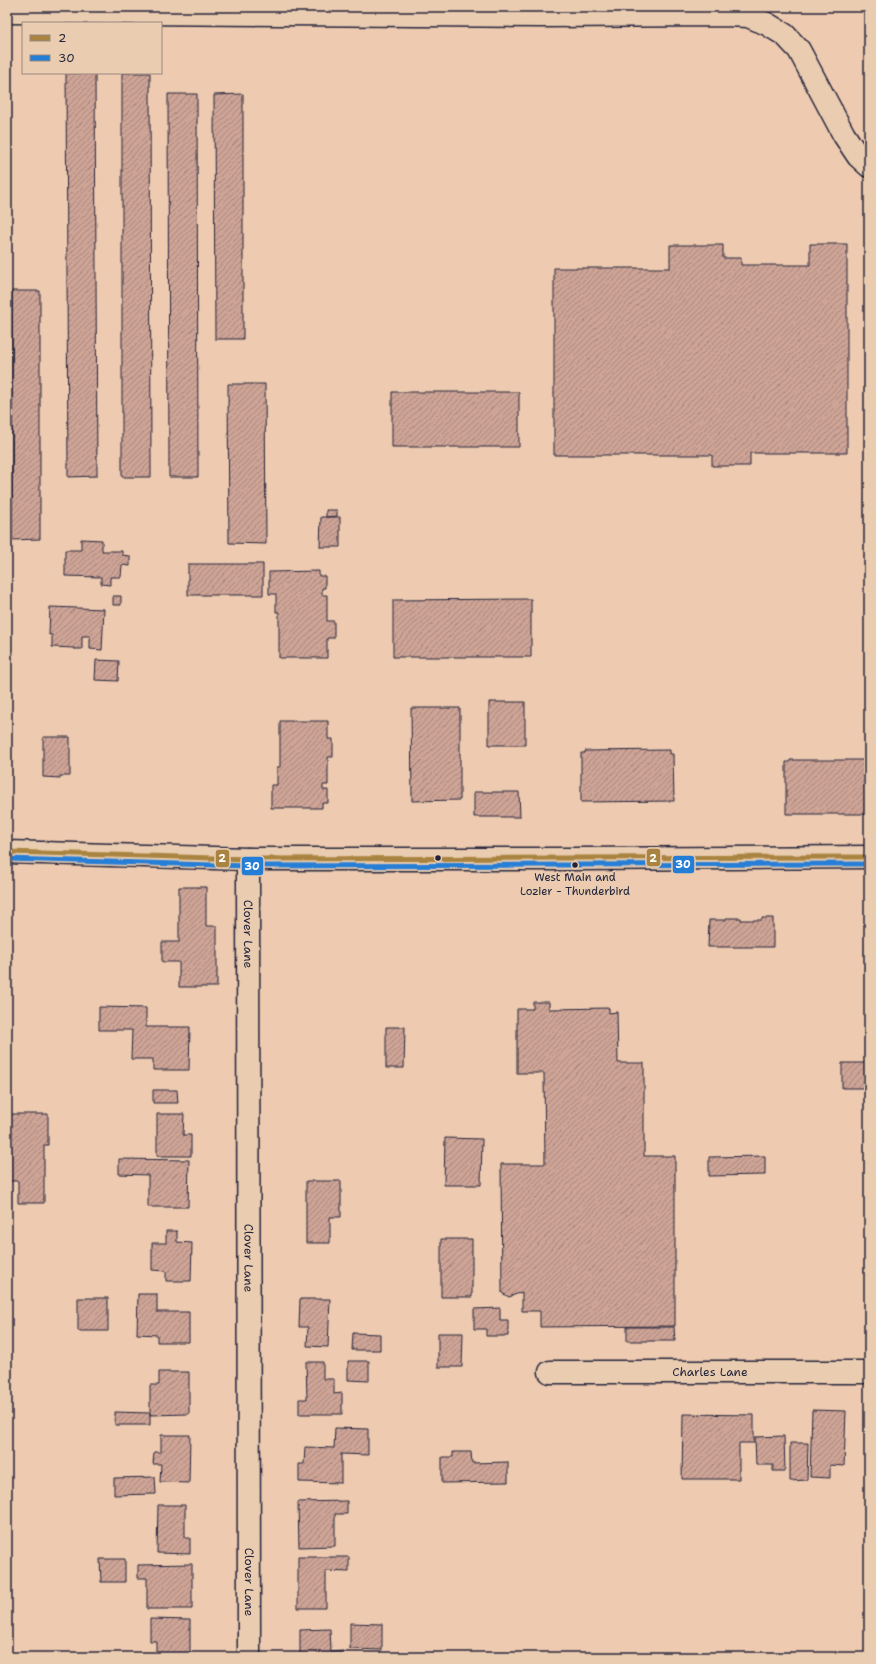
<svg xmlns="http://www.w3.org/2000/svg" width="876" height="1664" viewBox="0 0 876 1664" font-family="'Shantell Sans',sans-serif">
	<style>
		.building { fill: url(#building-hatch); stroke: #22223b }
		.lines { fill: none; stroke-linecap: round; stroke-linejoin: round }
		.minor-casing { stroke: #22223b; stroke-width: 25 }
		.major-casing { stroke: #22223b; stroke-width: 25 }
		.minor { stroke: #eaccb0; stroke-width: 22 }
		.major { stroke: #eaccb0; stroke-width: 22 }
		.bus-1-casing { stroke: #eaccb0; stroke-width: 8 }
		.bus-2-casing { stroke: #eaccb0; stroke-width: 8 }
		.bus-1 { stroke: #a98440; stroke-width: 5 }
		.bus-2 { stroke: #257ed6; stroke-width: 5 }
		.bus-dot { fill: #22223b; stroke: #eaccb0; stroke-width: 1.5 }
		.labels { text-anchor: middle; stroke-width: 3.5; stroke-linejoin: round; paint-order: stroke }
		.bus-label { font-size: 11px; fill: #22223b; stroke: #eaccb0 }
		.street-label { font-size: 12px; fill: #22223b; stroke: #eaccb0 }
		.line-badge { stroke: #eaccb0; stroke-width: 1.5 }
		.badge-label { font-size: 11px; text-anchor: middle; font-weight: bold; fill: #fff }
	</style>
	<defs>
		<pattern id="building-hatch" width="6" height="6" patternUnits="userSpaceOnUse"><rect width="6" height="6" fill="#cea496"/><path d="M-1 1l2-2M0 6l6-6M5 7l2-2" fill="none" stroke="#a7857c"/></pattern>
	</defs>
	<rect width="100%" height="100%" fill="#eecbb0"/>
	<filter id="ink" filterUnits="userSpaceOnUse"><feTurbulence type="fractalNoise" baseFrequency=".025" numOctaves="2"/><feDisplacementMap in="SourceGraphic" scale="8" xChannelSelector="R" yChannelSelector="G"/><feConvolveMatrix kernelMatrix="1 2 1 2 8 2 1 2 1" color-interpolation-filters="sRGB"/></filter>
	<g filter="url(#ink)">
		<path class="building" d="M 66,73 L 95,73 L 97,476 L 68,477 Z
			M 122,73 L 150,73 L 151,477 L 122,477 Z
			M 168,94 L 197,94 L 198,477 L 169,477 Z
			M 243,94 L 243,339 L 215,339 L 214,95 Z
			M 810,244 L 847,244 L 847,453 L 750,453 L 750,466 L 712,466 L 712,455 L 554,455 L 554,268 L 670,268 L 670,245 L 723,245 L 723,258 L 741,258 L 741,265 L 810,265 Z
			M 12,291 L 40,291 L 40,539 L 12,540 Z
			M 228,384 L 265,384 L 266,544 L 229,543 Z
			M 392,392 L 519,392 L 519,447 L 392,447 Z
			M 326,510 L 337,510 L 337,516 L 326,517 Z
			M 321,517 L 340,517 L 340,547 L 320,547 Z
			M 81,539 L 102,540 L 102,551 L 122,551 L 122,555 L 130,556 L 130,566 L 122,565 L 121,577 L 110,577 L 110,585 L 101,584 L 101,577 L 65,576 L 65,550 L 81,550 Z
			M 188,564 L 263,564 L 263,595 L 188,595 Z
			M 319,571 L 319,576 L 325,576 L 325,588 L 322,588 L 322,595 L 327,595 L 327,621 L 334,621 L 334,638 L 327,638 L 327,658 L 279,658 L 279,612 L 276,612 L 276,594 L 269,594 L 269,572 Z
			M 113,596 L 121,596 L 121,605 L 113,605 Z
			M 531,599 L 531,657 L 393,657 L 393,600 Z
			M 50,607 L 104,609 L 102,650 L 90,649 L 90,636 L 82,636 L 82,649 L 74,649 L 74,648 L 52,647 L 52,635 L 49,635 Z
			M 96,660 L 119,661 L 118,681 L 95,680 Z
			M 489,702 L 525,702 L 525,745 L 489,745 Z
			M 411,708 L 460,708 L 460,800 L 412,801 Z
			M 280,721 L 328,721 L 328,739 L 333,739 L 333,757 L 328,757 L 328,785 L 323,785 L 323,790 L 328,790 L 328,803 L 322,803 L 322,808 L 271,808 L 271,785 L 277,785 L 277,767 L 280,767 Z
			M 43,737 L 70,737 L 70,776 L 60,776 L 60,778 L 43,777 Z
			M 670,750 L 670,754 L 673,754 L 674,801 L 581,802 L 581,753 L 585,753 L 585,751 Z
			M 790,760 L 869,760 L 869,814 L 786,814 L 786,762 L 790,762 Z
			M 474,792 L 519,792 L 520,817 L 474,817 Z
			M 179,887 L 206,887 L 206,926 L 217,926 L 217,987 L 179,987 L 179,962 L 162,962 L 162,942 L 179,942 Z
			M 867,911 L 869,912 L 869,956 L 866,956 Z
			M 726,918 L 741,918 L 741,920 L 762,920 L 762,918 L 773,918 L 773,947 L 708,947 L 709,920 L 726,920 Z
			M 533,1002 L 549,1002 L 549,1009 L 609,1008 L 609,1013 L 617,1012 L 618,1063 L 644,1063 L 644,1156 L 675,1156 L 675,1326 L 540,1327 L 540,1311 L 522,1311 L 522,1292 L 509,1297 L 502,1293 L 501,1164 L 545,1164 L 544,1073 L 517,1073 L 517,1009 L 533,1009 Z
			M 99,1007 L 146,1008 L 146,1027 L 190,1027 L 189,1070 L 153,1070 L 153,1059 L 131,1059 L 132,1030 L 99,1030 Z
			M 386,1027 L 405,1027 L 404,1068 L 386,1068 Z
			M 842,1063 L 869,1063 L 869,1088 L 842,1088 Z
			M 153,1090 L 177,1090 L 178,1103 L 153,1103 Z
			M 7,1114 L 48,1114 L 48,1145 L 44,1145 L 44,1203 L 18,1203 L 18,1181 L 7,1181 Z
			M 157,1114 L 184,1114 L 183,1135 L 191,1135 L 191,1156 L 157,1156 Z
			M 445,1138 L 482,1139 L 481,1185 L 444,1185 Z
			M 765,1156 L 765,1175 L 709,1176 L 709,1157 Z
			M 119,1159 L 189,1160 L 188,1207 L 148,1207 L 148,1175 L 119,1174 Z
			M 306,1181 L 341,1181 L 341,1217 L 330,1217 L 330,1243 L 306,1243 Z
			M 166,1231 L 177,1231 L 177,1242 L 192,1243 L 191,1281 L 166,1281 L 166,1271 L 152,1270 L 152,1243 L 166,1243 Z
			M 441,1239 L 472,1239 L 472,1297 L 441,1297 Z
			M 138,1294 L 157,1294 L 157,1312 L 189,1312 L 189,1342 L 157,1342 L 157,1335 L 137,1334 Z
			M 78,1298 L 108,1298 L 108,1331 L 78,1331 Z
			M 300,1299 L 330,1299 L 328,1347 L 307,1346 L 308,1327 L 299,1327 Z
			M 500,1308 L 500,1320 L 508,1320 L 508,1336 L 486,1336 L 486,1329 L 474,1329 L 474,1309 Z
			M 627,1327 L 674,1327 L 675,1341 L 627,1341 Z
			M 353,1333 L 380,1334 L 380,1350 L 352,1350 Z
			M 438,1333 L 463,1333 L 462,1367 L 438,1367 Z
			M 348,1361 L 369,1361 L 369,1381 L 348,1380 Z
			M 306,1362 L 323,1362 L 323,1379 L 334,1379 L 334,1394 L 342,1393 L 342,1414 L 299,1414 L 299,1399 L 307,1399 Z
			M 159,1372 L 189,1372 L 189,1414 L 150,1415 L 150,1385 L 159,1385 Z
			M 812,1410 L 846,1411 L 844,1466 L 830,1465 L 830,1478 L 810,1477 Z
			M 115,1412 L 150,1413 L 150,1425 L 115,1425 Z
			M 683,1414 L 754,1415 L 754,1443 L 739,1443 L 739,1479 L 682,1479 Z
			M 335,1428 L 368,1429 L 368,1455 L 341,1454 L 341,1483 L 299,1482 L 299,1464 L 304,1464 L 305,1447 L 334,1448 Z
			M 161,1435 L 190,1435 L 189,1483 L 160,1482 L 161,1464 L 153,1464 L 154,1452 L 161,1452 Z
			M 784,1436 L 785,1471 L 773,1471 L 773,1465 L 756,1465 L 755,1437 Z
			M 790,1443 L 808,1443 L 807,1480 L 790,1481 Z
			M 453,1452 L 471,1452 L 472,1463 L 508,1462 L 508,1482 L 442,1483 L 442,1457 L 453,1457 Z
			M 155,1477 L 156,1494 L 114,1495 L 114,1478 Z
			M 347,1501 L 347,1514 L 335,1514 L 335,1546 L 299,1547 L 298,1502 Z
			M 158,1505 L 185,1505 L 185,1538 L 190,1538 L 190,1554 L 157,1553 Z
			M 298,1557 L 349,1557 L 349,1572 L 326,1571 L 326,1608 L 298,1608 Z
			M 100,1559 L 125,1559 L 125,1582 L 101,1582 Z
			M 192,1564 L 192,1609 L 147,1609 L 147,1578 L 138,1578 L 138,1565 Z
			M 150,1619 L 190,1620 L 190,1657 L 156,1657 L 156,1641 L 150,1641 Z
			M 350,1623 L 382,1624 L 382,1650 L 350,1649 Z
			M 330,1629 L 331,1652 L 343,1651 L 343,1657 L 300,1657 L 300,1630 Z"/>
		<g class="lines">
			<defs>
				<g id="minor">
					<path d="M 7,12 L 541,16 L 726,15 L 748,16 L 767,24 L 785,35 L 799,50 L 844,135 L 858,156 L 869,166"/>
					<path id="s1" d="M 248,859 L 249,1657"/>
					<path id="s2" d="M 550,1372 L 869,1372"/>
				</g>
				<path id="major" d="M 7,852 L 248,859 L 576,859 L 869,857"/>
			</defs>
			<use href="#minor" class="minor-casing"/>
			<use href="#major" class="major-casing"/>
			<use href="#minor" class="minor"/>
			<use href="#major" class="major"/>
			<defs>
				<path id="bus-1" d="M 7,852 L 248,859 L 869,857"/>
				<path id="bus-2" d="M 7,859 L 248,866 L 869,864"/>
			</defs>
			<use href="#bus-1" class="bus-1-casing"/>
			<use href="#bus-2" class="bus-2-casing"/>
			<use href="#bus-1" class="bus-1"/>
			<use href="#bus-2" class="bus-2"/>
		</g>
	</g>
	<g class="bus-dot">
		<circle cx="438" cy="858" r="3.5"/>
		<circle cx="575" cy="865" r="3.5"/>
	</g>
	<g class="labels">
		<g class="bus-label">
			<text x="575" y="881">West Main and<tspan x="575" dy="14">Lozier - Thunderbird</tspan></text>
		</g>
		<g class="street-label">
			<text dy="4" stroke="none"><textPath href="#s1" startOffset="75">Clover Lane</textPath></text>
			<text dy="4" stroke="none"><textPath href="#s1" startOffset="399">Clover Lane</textPath></text>
			<text dy="4" stroke="none"><textPath href="#s2" startOffset="160">Charles Lane</textPath></text>
			<text dy="4" stroke="none"><textPath href="#s1" startOffset="723">Clover Lane</textPath></text>
		</g>
	</g>
	<g class="line-badge">
		<rect x="646" y="848" width="15" height="19" rx="4" fill="#a98440"/>
		<rect x="215" y="849" width="15" height="19" rx="4" fill="#a98440"/>
		<rect x="672" y="855" width="23" height="19" rx="4" fill="#257ed6"/>
		<rect x="241" y="856" width="23" height="20" rx="4" fill="#257ed6"/>
	</g>
	<g class="badge-label">
		<text x="653" y="862">2</text>
		<text x="222" y="862">2</text>
		<text x="683" y="868">30</text>
		<text x="252" y="870">30</text>
	</g>
	<rect width="876" height="1664" fill="none" stroke="#eaccb0" stroke-width="24"/>
	<rect x="12" y="12" width="852" height="1640" fill="none" stroke="#22223b" stroke-width="1.5" filter="url(#ink)"/>
	<rect x="22" y="22" width="140" height="52" fill="#eaccb0" stroke="#9a8881"/>
	<rect x="30" y="35" width="20" height="6" fill="#a98440" stroke="#9a8881"/>
	<text x="58" y="42" font-size="12" fill="#22223b">2</text>
	<rect x="30" y="55" width="20" height="6" fill="#257ed6" stroke="#9a8881"/>
	<text x="58" y="62" font-size="12" fill="#22223b">30</text>
</svg>
